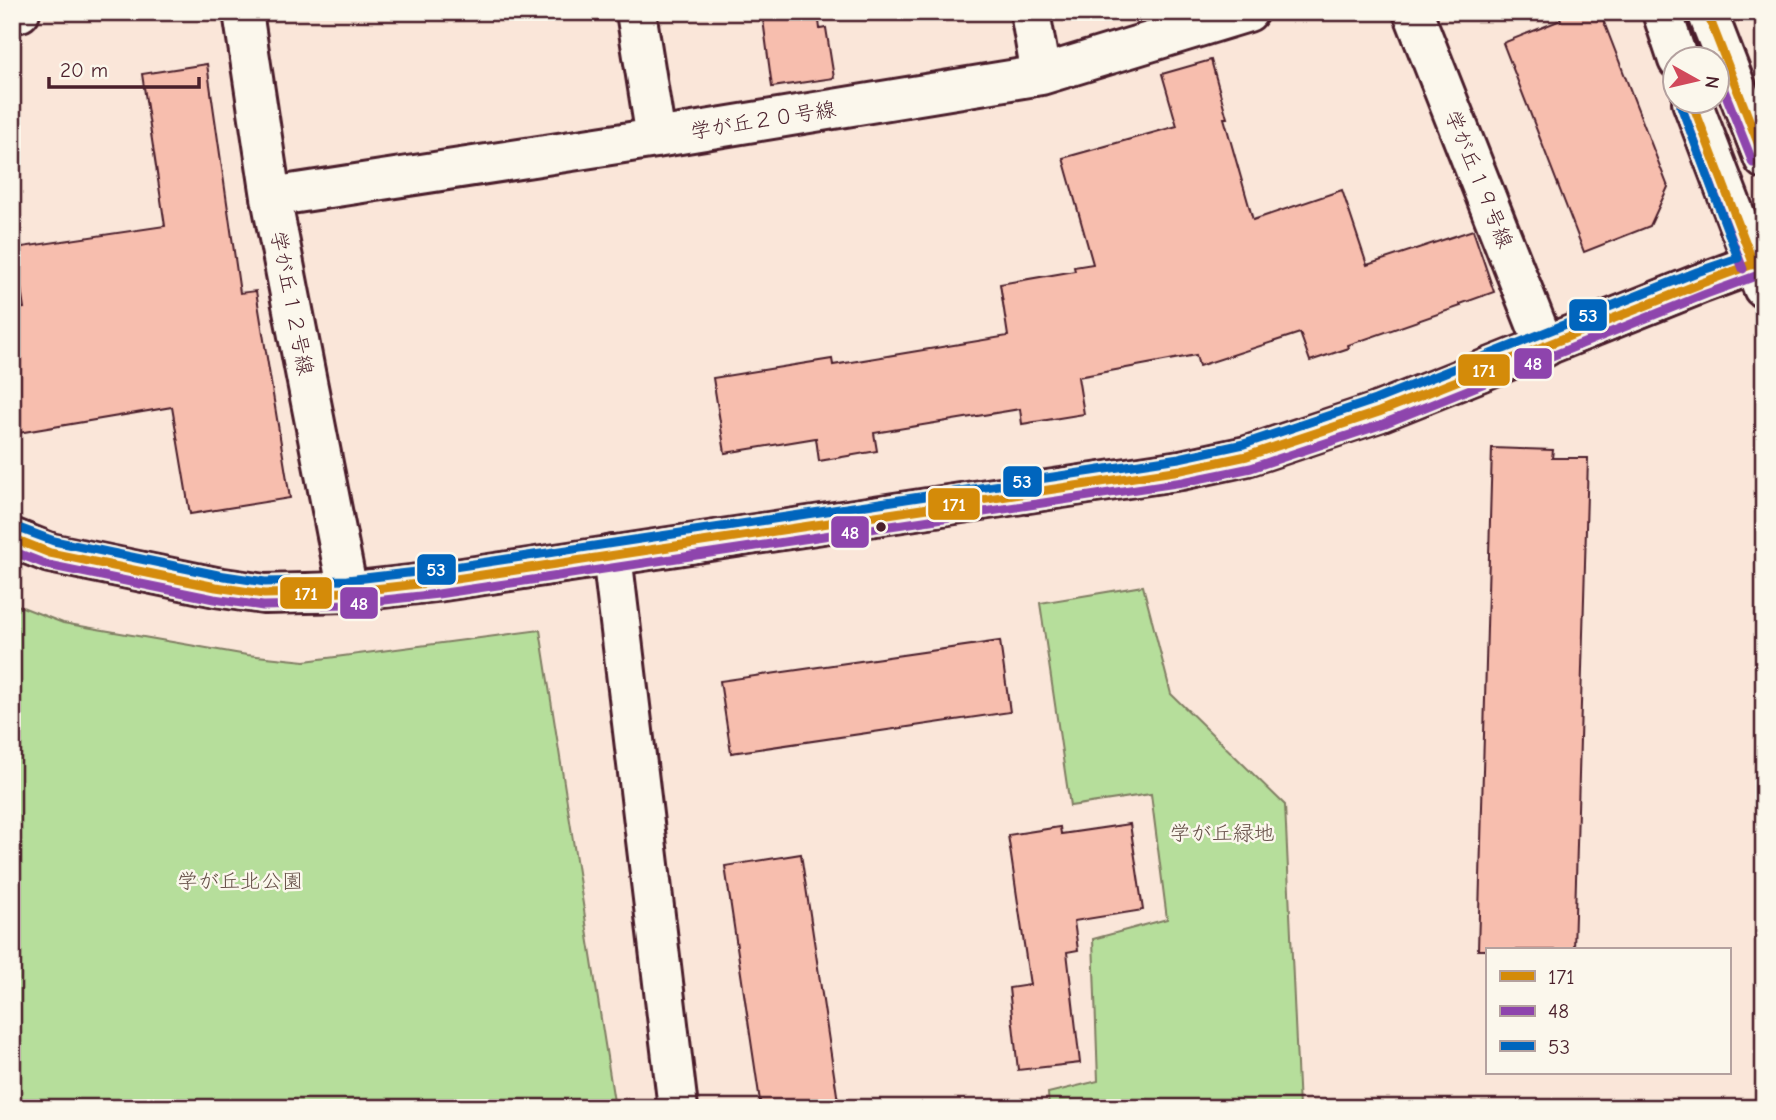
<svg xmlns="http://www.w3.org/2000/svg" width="1776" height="1120" viewBox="0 0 1776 1120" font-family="'Comic Neue','Klee One',sans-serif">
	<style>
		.green { fill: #b6de9b; stroke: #807e63; stroke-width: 2 }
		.building { fill: #f7beae; stroke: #4a1f2b; stroke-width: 2 }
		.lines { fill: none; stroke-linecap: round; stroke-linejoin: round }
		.street-casing { stroke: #4a1f2b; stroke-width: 44 }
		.secondary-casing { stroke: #4a1f2b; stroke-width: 44 }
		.street { stroke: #fbf7ec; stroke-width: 38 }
		.secondary { stroke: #fbf7ec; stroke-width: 38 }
		.bus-1-casing { stroke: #fbf7ec; stroke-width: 14 }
		.bus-2-casing { stroke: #fbf7ec; stroke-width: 14 }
		.bus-3-casing { stroke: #fbf7ec; stroke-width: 14 }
		.bus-1 { stroke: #d48b09; stroke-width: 9 }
		.bus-2 { stroke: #8e44ad; stroke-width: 9 }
		.bus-3 { stroke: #0065bd; stroke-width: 9 }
		.bus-dot { fill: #4a1f2b; stroke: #fbf7ec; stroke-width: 2.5 }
		.labels { text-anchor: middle; stroke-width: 5; stroke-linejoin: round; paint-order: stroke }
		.street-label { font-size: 21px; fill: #4a1f2b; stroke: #fbf7ec }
		.park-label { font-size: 21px; fill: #654f47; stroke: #fbf7ec }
		.line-badge { stroke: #fbf7ec; stroke-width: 2.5 }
		.badge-label { font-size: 19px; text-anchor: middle; font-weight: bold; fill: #fff }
	</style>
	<rect width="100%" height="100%" fill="#fae6d9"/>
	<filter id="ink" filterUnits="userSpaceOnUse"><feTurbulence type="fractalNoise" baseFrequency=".0143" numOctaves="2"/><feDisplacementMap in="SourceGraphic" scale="14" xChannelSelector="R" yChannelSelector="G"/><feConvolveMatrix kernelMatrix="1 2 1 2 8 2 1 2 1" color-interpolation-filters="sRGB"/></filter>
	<g filter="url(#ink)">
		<path class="green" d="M 1143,586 L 1171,694 L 1285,805 L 1299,1108 L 1049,1108 L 1048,1093 L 1098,1081 L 1093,939 L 1167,919 L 1151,794 L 1070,806 L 1040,603 Z
			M 12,603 L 63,623 L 247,655 L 305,661 L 540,630 L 615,1108 L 12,1108 Z"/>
		<path class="building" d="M 762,12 L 818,12 L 820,29 L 826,28 L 834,78 L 772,87 Z
			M 1558,12 L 1600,12 L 1668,187 L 1650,226 L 1584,252 L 1503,43 L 1561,20 Z
			M 1211,60 L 1227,118 L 1224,118 L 1253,220 L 1342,190 L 1367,265 L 1473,230 L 1494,292 L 1460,304 L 1461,306 L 1348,345 L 1349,348 L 1310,361 L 1300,333 L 1199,366 L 1196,355 L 1078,377 L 1084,414 L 1022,424 L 1020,409 L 874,433 L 877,451 L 819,461 L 816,438 L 725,453 L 713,378 L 832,359 L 833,365 L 1008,336 L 1000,284 L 1075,271 L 1074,267 L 1093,264 L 1063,158 L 1177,126 L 1162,74 Z
			M 207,64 L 240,293 L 256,291 L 290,498 L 190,514 L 172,407 L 12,434 L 12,309 L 24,308 L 15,248 L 165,226 L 142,74 Z
			M 1492,448 L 1553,450 L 1552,458 L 1588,458 L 1574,950 L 1478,950 Z
			M 1000,641 L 1010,712 L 731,753 L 720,681 Z
			M 1130,824 L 1143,910 L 1074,921 L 1078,950 L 1067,952 L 1080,1063 L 1018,1070 L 1009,988 L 1030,985 L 1008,835 L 1060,827 L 1061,834 Z
			M 801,854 L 839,1108 L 761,1108 L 725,866 Z"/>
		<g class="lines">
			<defs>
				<path id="street" d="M 243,12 L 271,197 L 348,592
					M 636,12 L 656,138
					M 1030,12 L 1041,75
					M 1413,12 L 1545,347
					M 12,14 L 20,12
					M 271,197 L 656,138 L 1041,75 L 1248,12
					M 612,555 L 678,1108"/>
				<path id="secondary" d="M 1662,12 L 1678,60
					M 1707,12 L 1764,159
					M 1692,102 L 1763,288
					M 12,538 L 50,553 L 216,587 L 264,594 L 348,592 L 436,582 L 1181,470 L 1247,456 L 1379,412 L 1702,283 L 1764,260"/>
			</defs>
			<use href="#street" class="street-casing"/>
			<use href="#secondary" class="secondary-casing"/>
			<use href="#street" class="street"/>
			<use href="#secondary" class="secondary"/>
			<defs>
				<path id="bus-1" d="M 1707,12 L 1764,158
					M 1692,102 L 1754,265
					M 12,538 L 50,553 L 216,587 L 264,594 L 348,592 L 436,582 L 1181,470 L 1247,456 L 1379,412 L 1702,283 L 1764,260"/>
				<path id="bus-2" d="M 1716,70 L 1753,163
					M 1681,106 L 1743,269
					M 12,551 L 48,565 L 214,599 L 263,606 L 349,604 L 438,594 L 1183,482 L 1251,468 L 1383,424 L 1706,294 L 1764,273"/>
				<path id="bus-3" d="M 16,527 L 54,541 L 218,575 L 265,582 L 347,580 L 434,570 L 1179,458 L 1244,444 L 1375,400 L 1697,272 L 1738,258 L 1681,106"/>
			</defs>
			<use href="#bus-1" class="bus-1-casing"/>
			<use href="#bus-2" class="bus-2-casing"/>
			<use href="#bus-3" class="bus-3-casing"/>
			<use href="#bus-1" class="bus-1"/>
			<use href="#bus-2" class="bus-2"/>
			<use href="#bus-3" class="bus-3"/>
		</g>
	</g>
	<circle class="bus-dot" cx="881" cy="527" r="6"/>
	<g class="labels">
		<g class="street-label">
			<text transform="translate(763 120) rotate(-9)" y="7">学が丘２０号線</text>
			<text transform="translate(1479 179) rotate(68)" y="7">学が丘１９号線</text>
			<text transform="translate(292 303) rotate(79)" y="7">学が丘１２号線</text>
		</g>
		<g class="park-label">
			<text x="1222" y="840">学が丘緑地</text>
			<text x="240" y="888">学が丘北公園</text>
		</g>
	</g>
	<g class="line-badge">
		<rect x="1568" y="298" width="40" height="34" rx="7" fill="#0065bd"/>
		<rect x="1513" y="347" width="40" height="33" rx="7" fill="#8e44ad"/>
		<rect x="1457" y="353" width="54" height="34" rx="7" fill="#d48b09"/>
		<rect x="1002" y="465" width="41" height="33" rx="7" fill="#0065bd"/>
		<rect x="927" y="487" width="54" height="34" rx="7" fill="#d48b09"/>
		<rect x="830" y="515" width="40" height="34" rx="7" fill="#8e44ad"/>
		<rect x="416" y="553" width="41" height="33" rx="7" fill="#0065bd"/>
		<rect x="279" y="576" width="54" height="34" rx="7" fill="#d48b09"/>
		<rect x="339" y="586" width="40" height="34" rx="7" fill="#8e44ad"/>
	</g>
	<g class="badge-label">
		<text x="1588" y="322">53</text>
		<text x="1533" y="370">48</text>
		<text x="1484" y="377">171</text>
		<text x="1022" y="488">53</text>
		<text x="954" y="511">171</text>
		<text x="850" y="539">48</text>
		<text x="436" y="576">53</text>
		<text x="306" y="600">171</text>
		<text x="359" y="610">48</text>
	</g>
	<rect width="1776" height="1120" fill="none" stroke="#fbf7ec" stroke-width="42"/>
	<rect x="21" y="21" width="1734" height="1078" fill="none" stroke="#4a1f2b" stroke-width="2.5" filter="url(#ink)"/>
	<rect x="1486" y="948" width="245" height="126" fill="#fbf7ec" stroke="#b4a19f" stroke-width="2"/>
	<rect x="1500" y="971" width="35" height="10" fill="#d48b09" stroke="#b4a19f" stroke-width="2"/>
	<text x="1548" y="984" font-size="21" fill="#4a1f2b">171</text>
	<rect x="1500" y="1006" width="35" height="10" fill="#8e44ad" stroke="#b4a19f" stroke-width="2"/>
	<text x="1548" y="1018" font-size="21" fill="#4a1f2b">48</text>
	<rect x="1500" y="1041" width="35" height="10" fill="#0065bd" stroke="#b4a19f" stroke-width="2"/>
	<text x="1548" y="1054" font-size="21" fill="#4a1f2b">53</text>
	<g transform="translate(1696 80) rotate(98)"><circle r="33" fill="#fbf7ec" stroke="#b4a19f" stroke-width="2"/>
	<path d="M0-5L12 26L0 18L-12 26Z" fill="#d1495b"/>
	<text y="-10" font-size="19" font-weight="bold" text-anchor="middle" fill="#4a1f2b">N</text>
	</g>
	<path d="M49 77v10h150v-10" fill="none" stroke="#4a1f2b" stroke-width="3.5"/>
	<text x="60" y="77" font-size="21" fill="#4a1f2b" stroke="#fbf7ec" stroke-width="5" paint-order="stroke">20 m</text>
</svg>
